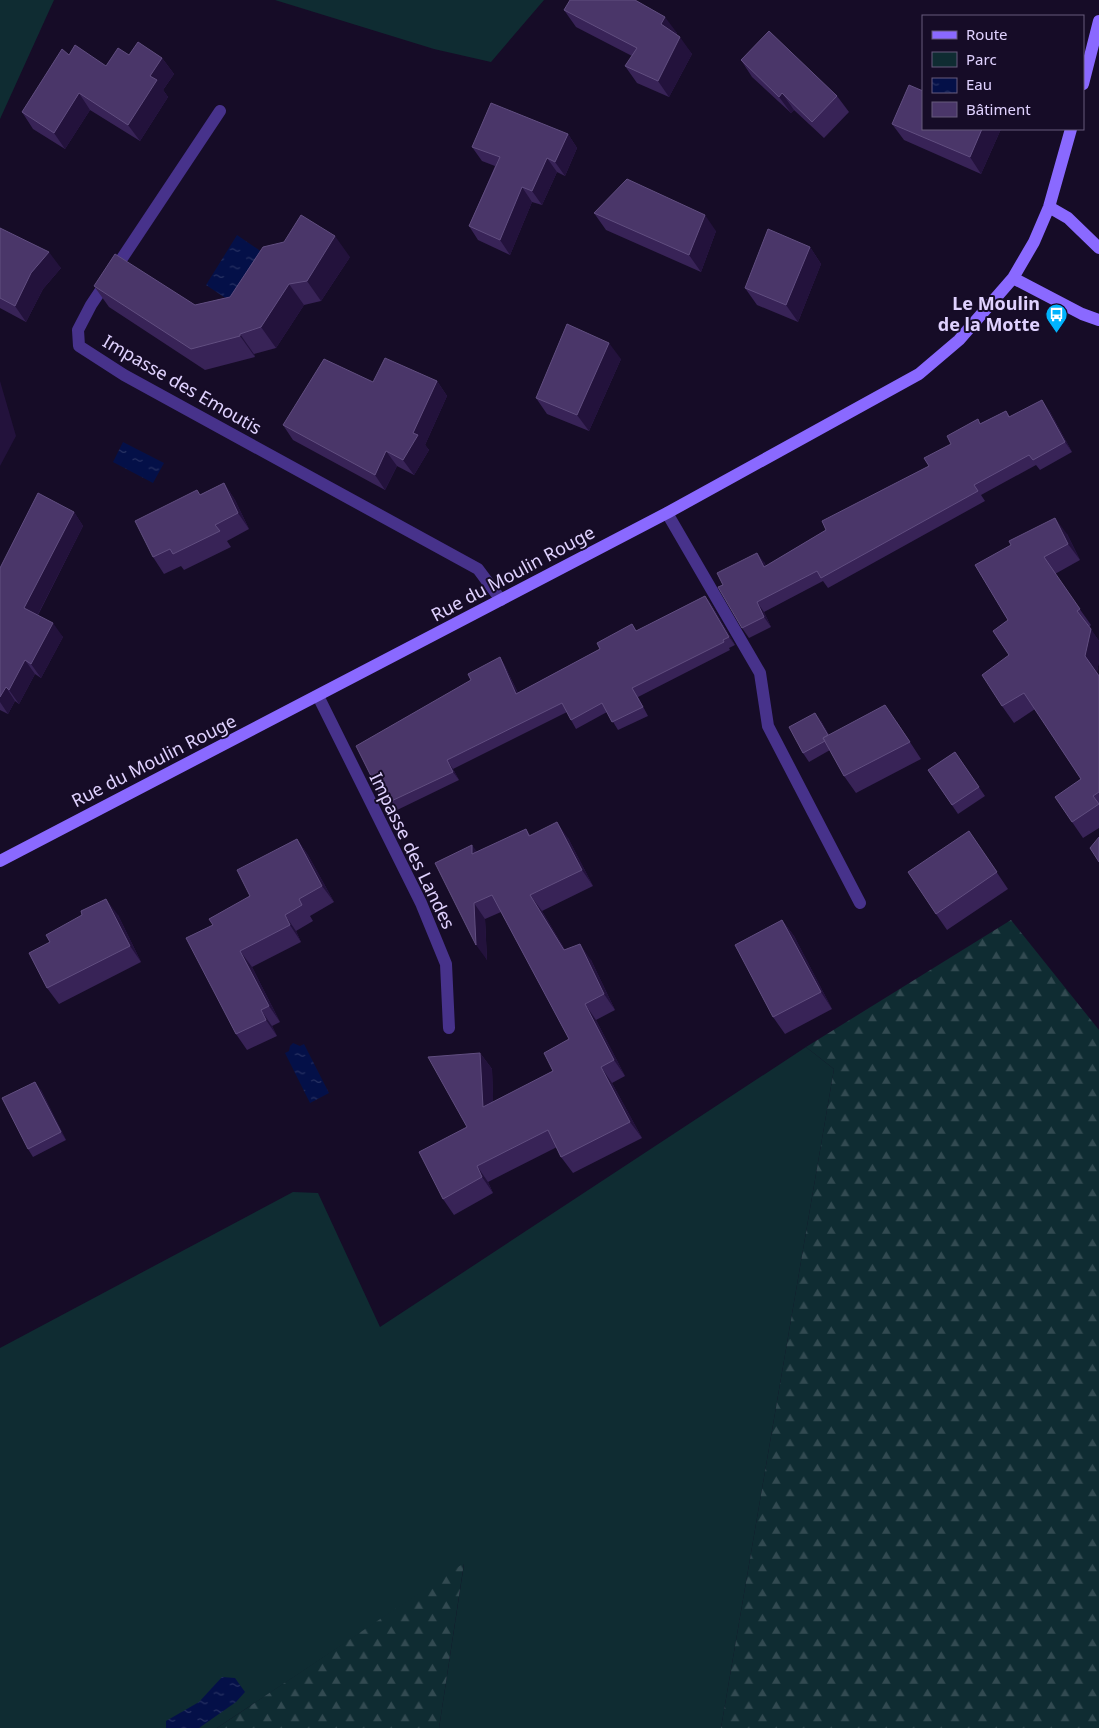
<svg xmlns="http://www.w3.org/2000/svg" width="1099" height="1728" viewBox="0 0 1099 1728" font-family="'Noto Sans',sans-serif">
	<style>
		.green { fill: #0f2c32 }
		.forest { fill: url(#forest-firs) }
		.water { fill: url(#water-ripples) }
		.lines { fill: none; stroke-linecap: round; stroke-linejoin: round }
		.street { stroke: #47328b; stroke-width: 12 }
		.secondary { stroke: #8a69ff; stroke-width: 12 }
		.wall { fill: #382357 }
		.shaded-wall { fill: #23123c }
		.building { fill: #4a3669; stroke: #614e80 }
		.labels { text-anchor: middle; stroke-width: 4; stroke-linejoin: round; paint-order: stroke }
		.poi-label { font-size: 18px; font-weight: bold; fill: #e0d2ff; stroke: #160c27; text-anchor: end }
		.street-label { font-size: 18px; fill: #e0d2ff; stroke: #160c27 }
	</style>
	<defs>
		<pattern id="forest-firs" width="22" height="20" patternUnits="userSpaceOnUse" patternTransform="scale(1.25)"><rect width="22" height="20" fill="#0f2c32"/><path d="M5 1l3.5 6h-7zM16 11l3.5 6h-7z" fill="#324a51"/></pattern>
		<pattern id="water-ripples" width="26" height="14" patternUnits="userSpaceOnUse" patternTransform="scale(1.25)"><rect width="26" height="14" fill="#041048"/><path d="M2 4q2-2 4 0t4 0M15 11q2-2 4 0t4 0" fill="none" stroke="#283263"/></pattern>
	</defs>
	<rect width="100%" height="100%" fill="#160c27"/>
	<path class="green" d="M 0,0 L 54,0 L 0,119 Z
		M 275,0 L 544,0 L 491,62 L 434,49 Z
		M 806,1047 L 834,1069 L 721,1728 L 439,1728 L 464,1564 L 217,1728 L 0,1728 L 0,1348 L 293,1192 L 318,1193 L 380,1327 Z"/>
	<path class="forest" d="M 1011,920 L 1099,1030 L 1099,1728 L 721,1728 L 834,1069 L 806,1047 Z
		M 464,1563 L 439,1728 L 217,1728 Z"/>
	<path class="water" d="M 237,235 L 262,252 L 230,301 L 206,285 Z
		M 123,442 L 164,463 L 153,483 L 113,462 Z
		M 293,1043 L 300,1046 L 304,1044 L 329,1093 L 310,1103 L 285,1053 L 289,1051 L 290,1046 Z
		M 222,1677 L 235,1678 L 245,1692 L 236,1702 L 199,1728 L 166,1728 L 166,1721 L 199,1702 Z"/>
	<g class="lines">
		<path class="street" d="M 220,111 L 91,305 L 78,330 L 79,346 L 124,375 L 478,569 L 501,600
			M 667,513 L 760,673 L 768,726 L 860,903
			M 318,696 L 421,903 L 446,964 L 449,1028"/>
		<path class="secondary" d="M 1083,84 L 1099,21
			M 1049,207 L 1068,218 L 1099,248
			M 1013,278 L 1082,314 L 1099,320
			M 0,861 L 667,513 L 919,374 L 959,340 L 1013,278 L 1034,242 L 1049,207 L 1071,129"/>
	</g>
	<path class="wall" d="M 639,2 L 677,33 L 676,34 L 692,54 L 669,97 L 637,83 L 625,66 L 632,56 L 576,27 L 564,10 Z
		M 69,55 L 106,66 L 129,55 L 162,58 L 174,74 L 163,90 L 168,97 L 140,141 L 90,110 L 65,149 L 33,129 L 22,112 Z
		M 741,60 L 837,96 L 849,112 L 824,138 L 794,110 L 791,113 L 752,77 Z
		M 892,124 L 923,129 L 1001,129 L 981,174 L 904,140 Z
		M 568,134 L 577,148 L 565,176 L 557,172 L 542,205 L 532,202 L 510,255 L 478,240 L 469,226 L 495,166 L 482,161 L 472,147 Z
		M 594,213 L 716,231 L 701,272 L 606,230 Z
		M 0,228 L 61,268 L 43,289 L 26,322 L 0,308 Z
		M 810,247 L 821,264 L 798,322 L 757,305 L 745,288 Z
		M 350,257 L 321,301 L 304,305 L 276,348 L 254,354 L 255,357 L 205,370 L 109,307 L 94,286 L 195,305 L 230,297 Z
		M 621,359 L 589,431 L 547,414 L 536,398 Z
		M 437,381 L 447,396 L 425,445 L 429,450 L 414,475 L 397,466 L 385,490 L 293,440 L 283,425 L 373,382 Z
		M 1049,410 L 1072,452 L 1040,470 L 1036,465 L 981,495 L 985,501 L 828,588 L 823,581 L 764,612 L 771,627 L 749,638 L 742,628 L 723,585 L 764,562 L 766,566 L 826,530 L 929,466 L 951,444 L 981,423 L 1006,411 L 1010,417 Z
		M 224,483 L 235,500 L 249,529 L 227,541 L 231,547 L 184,570 L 181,566 L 164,574 L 153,557 L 201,494 Z
		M 74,512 L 83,526 L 38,615 L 63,637 L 41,678 L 35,674 L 19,704 L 15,701 L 8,714 L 0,710 L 0,568 Z
		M 1067,534 L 1080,560 L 1055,574 L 1091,625 L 1089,627 L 1099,641 L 1099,661 L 1097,672 L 1099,675 L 1099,828 L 1083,838 L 1072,822 L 1081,779 L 1035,709 L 1014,723 L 1002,706 L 1009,655 L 1008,620 L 975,565 Z
		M 705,596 L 711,604 L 735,645 L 729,648 L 730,650 L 638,697 L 648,716 L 618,730 L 607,712 L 576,729 L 571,720 L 567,712 L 453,769 L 459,780 L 391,813 L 385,804 L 471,680 L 500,657 L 505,666 L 518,693 L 600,649 L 632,624 L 636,631 Z
		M 821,721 L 829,735 L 897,722 L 921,759 L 856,793 L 844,776 L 830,750 L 809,762 L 803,753 Z
		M 955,752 L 985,796 L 958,814 L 928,770 Z
		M 526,829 L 530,835 L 568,838 L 593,886 L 542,911 L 565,950 L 591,960 L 615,1010 L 596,1020 L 625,1076 L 612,1083 L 642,1138 L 573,1173 L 561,1157 L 557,1147 L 488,1182 L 493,1193 L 454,1215 L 443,1199 L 467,1127 L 480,1053 L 492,1069 L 493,1102 L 553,1071 L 569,1039 L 501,912 L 485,919 L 487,960 L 435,863 L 477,852 Z
		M 969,831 L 1008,889 L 947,930 L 936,914 Z
		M 297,839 L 308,855 L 334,902 L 310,916 L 313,921 L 296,931 L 301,942 L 252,967 L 280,1022 L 272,1026 L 277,1036 L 247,1050 L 236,1034 L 213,925 L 250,896 Z
		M 118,915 L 141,962 L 59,1004 L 47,988 Z
		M 782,920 L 794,936 L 832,1009 L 785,1034 L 773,1017 Z
		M 41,1090 L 66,1140 L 33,1157 L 28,1149 Z"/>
	<path class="shaded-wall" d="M 665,17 L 677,33 L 673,41 L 661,24 Z
		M 680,37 L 692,54 L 669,97 L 658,81 Z
		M 162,58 L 174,74 L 163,90 L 168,97 L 140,141 L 128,125 L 150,76 Z
		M 79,93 L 90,110 L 65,149 L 54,133 Z
		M 782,93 L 794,110 L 791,113 L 779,97 Z
		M 982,129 L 1001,129 L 981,174 L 970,157 Z
		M 568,134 L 577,148 L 565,176 L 555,162 Z
		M 547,158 L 557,172 L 542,205 L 532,191 Z
		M 522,187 L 532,202 L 510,255 L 500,240 Z
		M 705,215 L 716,231 L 701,272 L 689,255 Z
		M 335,236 L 350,257 L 321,301 L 307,281 Z
		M 810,247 L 821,264 L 798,322 L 786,305 Z
		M 49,252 L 61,268 L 43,289 L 26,322 L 15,306 L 31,273 Z
		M 289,284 L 304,305 L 276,348 L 261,327 Z
		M 240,334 L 254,354 L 255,357 L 240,336 Z
		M 609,343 L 621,359 L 589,431 L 577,415 Z
		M 0,381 L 16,436 L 0,466 Z
		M 437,381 L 447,396 L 425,445 L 429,450 L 414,475 L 403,460 L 413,433 Z
		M 1042,400 L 1049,410 L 1072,452 L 1065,442 Z
		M 386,451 L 397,466 L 385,490 L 375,475 Z
		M 224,483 L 235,500 L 249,529 L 238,513 Z
		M 74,512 L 83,526 L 34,622 L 24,608 Z
		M 1055,518 L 1067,534 L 1080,560 L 1068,544 Z
		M 757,553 L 764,562 L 771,577 L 764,567 Z
		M 705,596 L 711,604 L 735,645 L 729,637 Z
		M 757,602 L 764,612 L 771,627 L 764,617 Z
		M 53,623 L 63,637 L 41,678 L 31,664 Z
		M 1091,629 L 1099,641 L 1099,661 L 1097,672 L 1099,676 L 1085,656 Z
		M 500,657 L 505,666 L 522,702 L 516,694 Z
		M 25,660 L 35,674 L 19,704 L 9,690 Z
		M 6,687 L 15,701 L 8,714 L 0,702 L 0,697 Z
		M 815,713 L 821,721 L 836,746 L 830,738 Z
		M 447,760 L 453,769 L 459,780 L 453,772 Z
		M 557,822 L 568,838 L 593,886 L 582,870 Z
		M 297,839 L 308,855 L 334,902 L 322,886 Z
		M 472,845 L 483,860 L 472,854 Z
		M 530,895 L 542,911 L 575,966 L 564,950 Z
		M 106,899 L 118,915 L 141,962 L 130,946 Z
		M 474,903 L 485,919 L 487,960 L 476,945 Z
		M 285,915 L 296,931 L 301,942 L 290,925 Z
		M 782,920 L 794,936 L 832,1009 L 821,992 Z
		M 580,944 L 591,960 L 615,1010 L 604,994 Z
		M 240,951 L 252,967 L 280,1022 L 269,1006 Z
		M 585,1004 L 596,1020 L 625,1076 L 614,1060 Z
		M 261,1010 L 272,1026 L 277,1036 L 266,1020 Z
		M 480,1053 L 492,1069 L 494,1123 L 483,1107 Z
		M 601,1067 L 612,1083 L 642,1138 L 630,1122 Z
		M 35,1082 L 41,1090 L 66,1140 L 61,1132 Z
		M 477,1166 L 488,1182 L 493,1193 L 482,1177 Z"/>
	<path class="building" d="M 570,0 L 635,0 L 665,17 L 661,24 L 680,37 L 658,81 L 625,66 L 637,48 L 564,10 Z
		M 769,31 L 837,96 L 812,122 L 782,93 L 779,97 L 741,60 Z
		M 138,42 L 162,58 L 150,76 L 157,80 L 128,125 L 79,93 L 54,133 L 22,112 L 62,49 L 69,55 L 75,45 L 106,66 L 118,48 L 129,55 Z
		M 909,85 L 923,91 L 923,129 L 982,129 L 970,157 L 892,124 Z
		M 491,103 L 568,134 L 555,162 L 547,158 L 532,191 L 522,187 L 500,240 L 469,226 L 500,157 L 472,147 Z
		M 627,179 L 705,215 L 689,255 L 594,213 Z
		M 301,215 L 335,236 L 307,281 L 289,284 L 261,327 L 240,334 L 240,336 L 191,349 L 94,286 L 115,254 L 195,305 L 230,297 L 263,247 L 284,242 Z
		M 0,228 L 49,252 L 31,273 L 15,306 L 0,298 Z
		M 768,229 L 810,247 L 786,305 L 745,288 Z
		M 567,324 L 609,343 L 577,415 L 536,398 Z
		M 385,358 L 437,381 L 413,433 L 418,435 L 403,460 L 386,451 L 375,475 L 283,425 L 324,359 L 373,382 Z
		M 1042,400 L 1065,442 L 1033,460 L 1029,455 L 974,485 L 978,491 L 821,578 L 817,571 L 757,602 L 764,617 L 742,628 L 718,587 L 723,585 L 717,573 L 757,553 L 764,567 L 826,530 L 822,521 L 929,466 L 924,458 L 951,444 L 947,436 L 978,419 L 980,424 L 1006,411 L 1009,417 Z
		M 224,483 L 238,513 L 215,525 L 220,531 L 173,554 L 170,549 L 153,557 L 135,521 L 197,490 L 200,495 Z
		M 38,493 L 74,512 L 24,608 L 53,623 L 31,664 L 25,660 L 9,690 L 6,687 L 0,697 L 0,568 Z
		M 1055,518 L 1068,544 L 1044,557 L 1080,609 L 1077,611 L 1091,629 L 1085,656 L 1099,676 L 1099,792 L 1093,796 L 1099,804 L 1072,822 L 1055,797 L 1081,779 L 1024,693 L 1002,706 L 982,675 L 1009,655 L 993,631 L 1008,620 L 975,565 L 1011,545 L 1009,541 Z
		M 705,596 L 729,637 L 723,640 L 724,642 L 632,688 L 643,707 L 612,722 L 602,703 L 571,720 L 562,703 L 447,760 L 453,772 L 385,804 L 356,746 L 471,680 L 468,674 L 500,657 L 516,694 L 600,649 L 597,643 L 632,624 L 636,631 Z
		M 885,705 L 910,742 L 844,776 L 823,738 Z
		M 815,713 L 828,735 L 823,738 L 825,741 L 803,753 L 789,727 Z
		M 955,752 L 979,787 L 952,805 L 928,770 Z
		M 557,822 L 582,870 L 530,895 L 564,950 L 580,944 L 604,994 L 585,1004 L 614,1060 L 601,1067 L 630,1122 L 561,1157 L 548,1130 L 477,1166 L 482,1177 L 443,1199 L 419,1152 L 467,1127 L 428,1057 L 480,1053 L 483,1107 L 553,1071 L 544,1053 L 569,1039 L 492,895 L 474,903 L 476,945 L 435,863 L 472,845 L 472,854 L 526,829 L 529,836 Z
		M 969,831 L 997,872 L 936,914 L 908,872 Z
		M 1099,837 L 1099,862 L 1090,848 Z
		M 297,839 L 322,886 L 299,899 L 302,905 L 285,915 L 290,925 L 240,951 L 269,1006 L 261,1010 L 266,1020 L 236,1034 L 186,938 L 213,925 L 209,919 L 250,896 L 237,870 Z
		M 106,899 L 130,946 L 47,988 L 29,953 L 50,942 L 46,935 L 82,915 L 81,911 Z
		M 782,920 L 821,992 L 773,1017 L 735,945 Z
		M 35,1082 L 61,1132 L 28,1149 L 2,1098 Z"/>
	<defs>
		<symbol id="bus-pin" viewBox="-11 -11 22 30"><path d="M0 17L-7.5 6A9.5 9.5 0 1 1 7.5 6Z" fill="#00b3fd" stroke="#160c27"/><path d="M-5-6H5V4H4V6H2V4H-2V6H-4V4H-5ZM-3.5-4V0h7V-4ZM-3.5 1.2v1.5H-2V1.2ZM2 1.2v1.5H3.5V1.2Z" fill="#fff"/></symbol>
	</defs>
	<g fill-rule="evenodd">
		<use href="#bus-pin" x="1044" y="302" width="25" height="34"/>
	</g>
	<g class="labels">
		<g class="poi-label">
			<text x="1040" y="310">Le Moulin<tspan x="1040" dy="21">de la Motte</tspan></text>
		</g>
		<g class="street-label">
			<text transform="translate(182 385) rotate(30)" y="6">Impasse des Emoutis</text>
			<text transform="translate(513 574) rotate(-28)" y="6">Rue du Moulin Rouge</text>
			<text transform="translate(154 761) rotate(-27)" y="6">Rue du Moulin Rouge</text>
			<text transform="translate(412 851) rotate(64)" y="6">Impasse des Landes</text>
		</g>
	</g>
	<rect x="922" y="15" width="162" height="115" fill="#160c27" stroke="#675b7d"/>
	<rect x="932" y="31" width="25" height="8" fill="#8a69ff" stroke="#675b7d"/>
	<text x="966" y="40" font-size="15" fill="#e0d2ff">Route</text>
	<rect x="932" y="52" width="25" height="15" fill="#0f2c32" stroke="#675b7d"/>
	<text x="966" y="65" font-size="15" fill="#e0d2ff">Parc</text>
	<rect x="932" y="78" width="25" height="15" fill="url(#water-ripples)" stroke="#675b7d"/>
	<text x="966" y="90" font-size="15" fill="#e0d2ff">Eau</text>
	<rect x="932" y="102" width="25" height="15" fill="#4a3669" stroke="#675b7d"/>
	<text x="966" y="115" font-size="15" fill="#e0d2ff">Bâtiment</text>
</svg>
